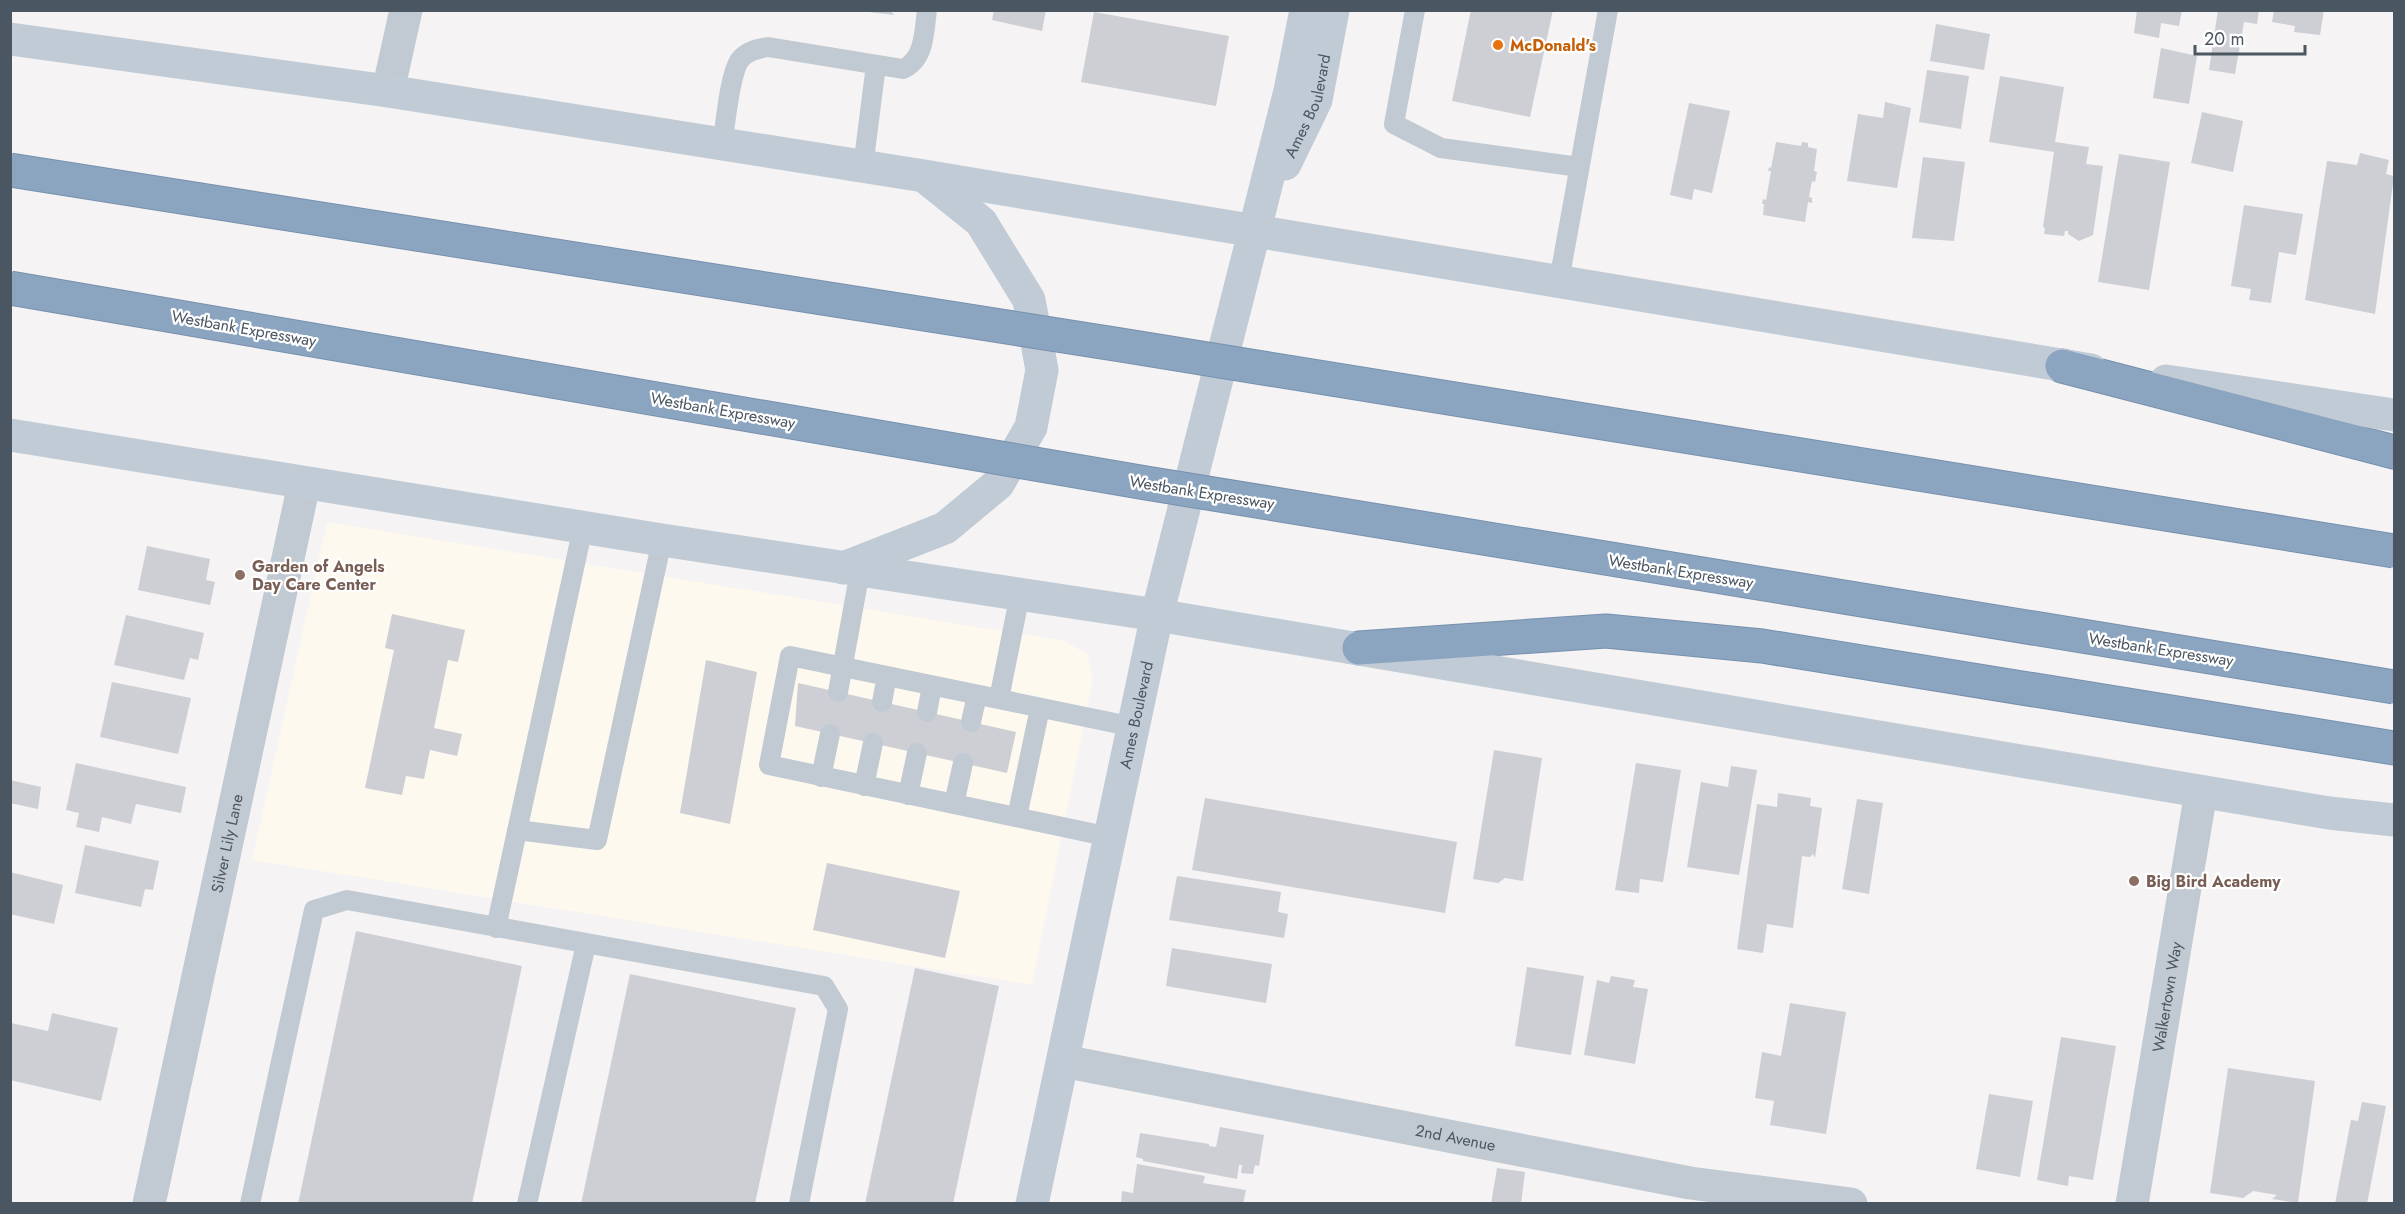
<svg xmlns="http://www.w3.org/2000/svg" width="2405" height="1214" viewBox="0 0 2405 1214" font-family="Jost,sans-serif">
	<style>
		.commercial { fill: #fdf9ef }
		.building { fill: #cdcfd5 }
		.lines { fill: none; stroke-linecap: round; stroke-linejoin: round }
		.highway-casing { stroke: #7690ad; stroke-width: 35 }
		.lane { stroke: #c1cad2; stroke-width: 20 }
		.street { stroke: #c1cad2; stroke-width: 33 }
		.secondary { stroke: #c1cbd6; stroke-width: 33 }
		.highway { stroke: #8ba5c1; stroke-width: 33 }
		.highway-bridge-casing { stroke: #7690ad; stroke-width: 35; stroke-linecap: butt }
		.highway-bridge { stroke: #8ba5c1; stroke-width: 33 }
		.food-dot { fill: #e8710a; stroke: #fff; stroke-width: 2 }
		.education-dot { fill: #8d6e63; stroke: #fff; stroke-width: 2 }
		.labels { text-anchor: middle; stroke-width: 4.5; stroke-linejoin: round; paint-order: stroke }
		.food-label { font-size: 16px; font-weight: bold; fill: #c56008; stroke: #fff; text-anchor: start }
		.street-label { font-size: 16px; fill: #4a5661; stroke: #fff }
		.education-label { font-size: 16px; font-weight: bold; fill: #785e54; stroke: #fff; text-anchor: start }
	</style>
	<rect width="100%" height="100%" fill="#f5f3f3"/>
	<path class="commercial" d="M 327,522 L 1065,641 L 1088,655 L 1093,679 L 1032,985 L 252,860 Z"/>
	<path class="building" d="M 869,10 L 890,10 L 894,15 L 869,12 Z
		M 994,10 L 1046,10 L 1042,31 L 992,20 Z
		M 1471,10 L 1553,10 L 1530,117 L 1452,101 Z
		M 2137,10 L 2182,10 L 2179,26 L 2161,23 L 2159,38 L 2134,33 Z
		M 2218,10 L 2259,10 L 2257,24 L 2244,22 L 2235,74 L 2209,70 Z
		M 2274,10 L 2324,10 L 2320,35 L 2294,32 L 2295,26 L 2272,22 Z
		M 1094,12 L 1229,36 L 1216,106 L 1081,82 Z
		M 1936,24 L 1990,34 L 1984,70 L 1930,61 Z
		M 2161,48 L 2197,56 L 2189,104 L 2153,98 Z
		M 1927,70 L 1969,76 L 1961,129 L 1919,122 Z
		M 2000,76 L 2064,87 L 2055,142 L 2089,147 L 2086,164 L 2103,166 L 2093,235 L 2079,241 L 2068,234 L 2068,231 L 2065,231 L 2064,236 L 2044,234 L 2045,228 L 2043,227 L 2054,152 L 1989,142 Z
		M 1885,102 L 1911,108 L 1897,188 L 1847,181 L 1858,114 L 1883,118 Z
		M 1689,103 L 1730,111 L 1712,193 L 1694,189 L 1692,200 L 1670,195 Z
		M 2202,112 L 2243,121 L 2233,172 L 2191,163 Z
		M 1776,142 L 1801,146 L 1802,142 L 1808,143 L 1808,147 L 1817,149 L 1814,171 L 1817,172 L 1815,182 L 1812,181 L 1809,197 L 1812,198 L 1812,203 L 1808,202 L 1805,222 L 1763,215 L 1764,204 L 1762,204 L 1763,199 L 1766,200 L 1771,171 L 1768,171 L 1769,167 L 1771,168 Z
		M 2360,153 L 2389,160 L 2386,174 L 2394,176 L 2375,314 L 2305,300 L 2327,161 L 2357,165 Z
		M 2119,154 L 2170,162 L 2149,290 L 2098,282 Z
		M 1923,157 L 1965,162 L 1954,241 L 1912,238 Z
		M 2244,205 L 2303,214 L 2296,255 L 2279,252 L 2271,303 L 2249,300 L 2251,289 L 2231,286 Z
		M 147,546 L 210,559 L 206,580 L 215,582 L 210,605 L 138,590 Z
		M 392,614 L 465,630 L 458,662 L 448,660 L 434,728 L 462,734 L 457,756 L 430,750 L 424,779 L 406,776 L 402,795 L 365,788 L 394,650 L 385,648 Z
		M 126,615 L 204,633 L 198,660 L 190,658 L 184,680 L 114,665 Z
		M 706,660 L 757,672 L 730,824 L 680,813 Z
		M 112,682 L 191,698 L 178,754 L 100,737 Z
		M 798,683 L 1016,732 L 1007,773 L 795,726 Z
		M 1494,750 L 1542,758 L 1523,881 L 1505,878 L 1498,883 L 1473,879 Z
		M 76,763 L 186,787 L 181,813 L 136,804 L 131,824 L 102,817 L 99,832 L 76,827 L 79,813 L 66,810 Z
		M 1636,763 L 1681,770 L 1663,882 L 1640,879 L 1639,893 L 1615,890 Z
		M 1731,766 L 1757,770 L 1739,875 L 1687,867 L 1701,782 L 1728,787 Z
		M 10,780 L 41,787 L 38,809 L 10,803 Z
		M 1778,793 L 1811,798 L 1810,806 L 1822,808 L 1815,858 L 1813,854 L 1810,857 L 1802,856 L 1793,928 L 1767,924 L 1763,953 L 1737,949 L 1757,804 L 1777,807 Z
		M 1205,798 L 1457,842 L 1445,913 L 1192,870 Z
		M 1857,799 L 1883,803 L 1869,894 L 1842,889 Z
		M 85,845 L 159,861 L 153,890 L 145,889 L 141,907 L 75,893 Z
		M 827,863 L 960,891 L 945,958 L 813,930 Z
		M 10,872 L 63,885 L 54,924 L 10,914 Z
		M 1177,876 L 1281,892 L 1278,912 L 1288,914 L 1284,938 L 1169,920 Z
		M 356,931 L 522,966 L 472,1204 L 298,1204 Z
		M 1172,948 L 1272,964 L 1266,1003 L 1166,986 Z
		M 1527,967 L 1584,976 L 1571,1055 L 1515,1046 Z
		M 915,968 L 999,986 L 953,1204 L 865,1204 Z
		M 630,974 L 796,1008 L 755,1204 L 581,1204 Z
		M 1611,976 L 1635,980 L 1633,987 L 1648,989 L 1635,1064 L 1584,1055 L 1597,980 L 1609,983 Z
		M 1790,1003 L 1846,1012 L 1826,1134 L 1770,1125 L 1774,1101 L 1755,1098 L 1762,1052 L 1781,1056 Z
		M 52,1013 L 118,1028 L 101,1101 L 10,1080 L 11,1023 L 48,1031 Z
		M 2061,1037 L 2116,1046 L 2093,1180 L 2069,1176 L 2068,1186 L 2037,1180 Z
		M 2228,1068 L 2315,1081 L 2298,1203 L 2272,1199 L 2277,1195 L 2253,1191 L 2243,1198 L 2210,1193 Z
		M 1989,1094 L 2033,1101 L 2020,1177 L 1976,1169 Z
		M 2362,1102 L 2386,1106 L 2367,1204 L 2335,1204 L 2351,1120 L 2358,1121 Z
		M 1220,1127 L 1264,1135 L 1259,1166 L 1255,1165 L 1253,1174 L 1241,1173 L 1242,1165 L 1239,1165 L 1237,1179 L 1143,1161 L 1143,1159 L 1136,1157 L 1140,1133 L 1209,1144 L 1209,1146 L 1216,1147 Z
		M 1137,1164 L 1205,1176 L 1203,1183 L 1246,1190 L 1243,1204 L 1121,1204 L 1122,1191 L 1133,1193 Z
		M 1497,1168 L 1525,1172 L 1521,1204 L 1491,1204 Z"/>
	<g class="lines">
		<defs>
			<path id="highway" d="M 2062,366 L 2394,452
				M 1359,648 L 1606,631 L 1762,646 L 2394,748"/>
		</defs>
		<use href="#highway" class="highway-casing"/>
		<path class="lane" d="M 1415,10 L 1394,124 L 1441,148 L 1579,167
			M 722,144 C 726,123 729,78 739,61 C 746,51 757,49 768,47 L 903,69 C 925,59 924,32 927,10
			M 863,167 L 876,65
			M 1559,281 L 1608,10
			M 838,692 L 860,571
			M 999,699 L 1020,594
			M 882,702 L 887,676
			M 927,712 L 932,686
			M 971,722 L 977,695
			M 821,777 L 830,734
			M 864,786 L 873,743
			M 908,795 L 917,753
			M 954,804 L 963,763
			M 1017,817 L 1040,708
			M 517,830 L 597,840 L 662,540
			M 1110,837 L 769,765 L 790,656 L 1134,727
			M 496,928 L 583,527
			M 250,1204 L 314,910 L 347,900 L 824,986 L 838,1009 L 799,1204
			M 527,1204 L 586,944"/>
		<g class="street">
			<path d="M 388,91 L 406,10"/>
			<path id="s1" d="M 1063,1061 L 1690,1183 L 1851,1204"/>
			<path id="s2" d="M 149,1204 L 304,484"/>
			<path id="s3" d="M 2132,1204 L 2201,792"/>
		</g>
		<g class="secondary">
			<path d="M 10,39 L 388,91 L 924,176 L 2091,370"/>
			<path id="s4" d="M 1285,164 L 1316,100 L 1333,10"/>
			<path d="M 2166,381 L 2394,415"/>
			<path d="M 10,435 L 662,540 L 1157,615 L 2329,813 L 2394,820"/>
			<path d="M 843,568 L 945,528 L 998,484 L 1031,427 L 1042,370 L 1029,300 L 981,222 L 925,177"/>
			<path id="s5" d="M 1032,1204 L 1157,615 L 1290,91 L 1306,10"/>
		</g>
		<use href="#highway" class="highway"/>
		<defs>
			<path id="highway-bridge" d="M 10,170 L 1121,345 L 2394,551
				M 10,288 L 1146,483 L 2394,687"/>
		</defs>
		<use href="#highway-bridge" class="highway-bridge-casing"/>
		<use href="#highway-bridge" class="highway-bridge"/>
	</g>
	<circle class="food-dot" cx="1498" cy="45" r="6"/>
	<g class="education-dot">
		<circle cx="240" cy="575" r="6"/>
		<circle cx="2134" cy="881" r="6"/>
	</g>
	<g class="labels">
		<g class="food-label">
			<text x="1510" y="51">McDonald's</text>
		</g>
		<g class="street-label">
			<text dy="6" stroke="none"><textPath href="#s4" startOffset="63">Ames Boulevard</textPath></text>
			<text transform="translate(244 328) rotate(10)" y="6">Westbank Expressway</text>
			<text transform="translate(723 410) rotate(10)" y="6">Westbank Expressway</text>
			<text transform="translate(1202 492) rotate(9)" y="6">Westbank Expressway</text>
			<text transform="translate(1681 571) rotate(9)" y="6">Westbank Expressway</text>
			<text transform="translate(2161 649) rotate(9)" y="6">Westbank Expressway</text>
			<text dy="6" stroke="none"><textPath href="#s5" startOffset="500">Ames Boulevard</textPath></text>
			<text dy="6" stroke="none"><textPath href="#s2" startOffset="369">Silver Lily Lane</textPath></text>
			<text dy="6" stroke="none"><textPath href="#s3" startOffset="210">Walkertown Way</textPath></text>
			<text dy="6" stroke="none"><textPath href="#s1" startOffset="400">2nd Avenue</textPath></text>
		</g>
		<g class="education-label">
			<text x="252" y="572">Garden of Angels<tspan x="252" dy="18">Day Care Center</tspan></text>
			<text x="2146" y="887">Big Bird Academy</text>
		</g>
	</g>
	<rect width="2405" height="1214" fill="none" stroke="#4a5661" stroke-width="24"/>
	<path d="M2195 45v9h110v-9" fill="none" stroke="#4a5661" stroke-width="3"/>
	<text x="2204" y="45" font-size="18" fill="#4a5661" stroke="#ffffff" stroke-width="4.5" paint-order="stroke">20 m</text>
</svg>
